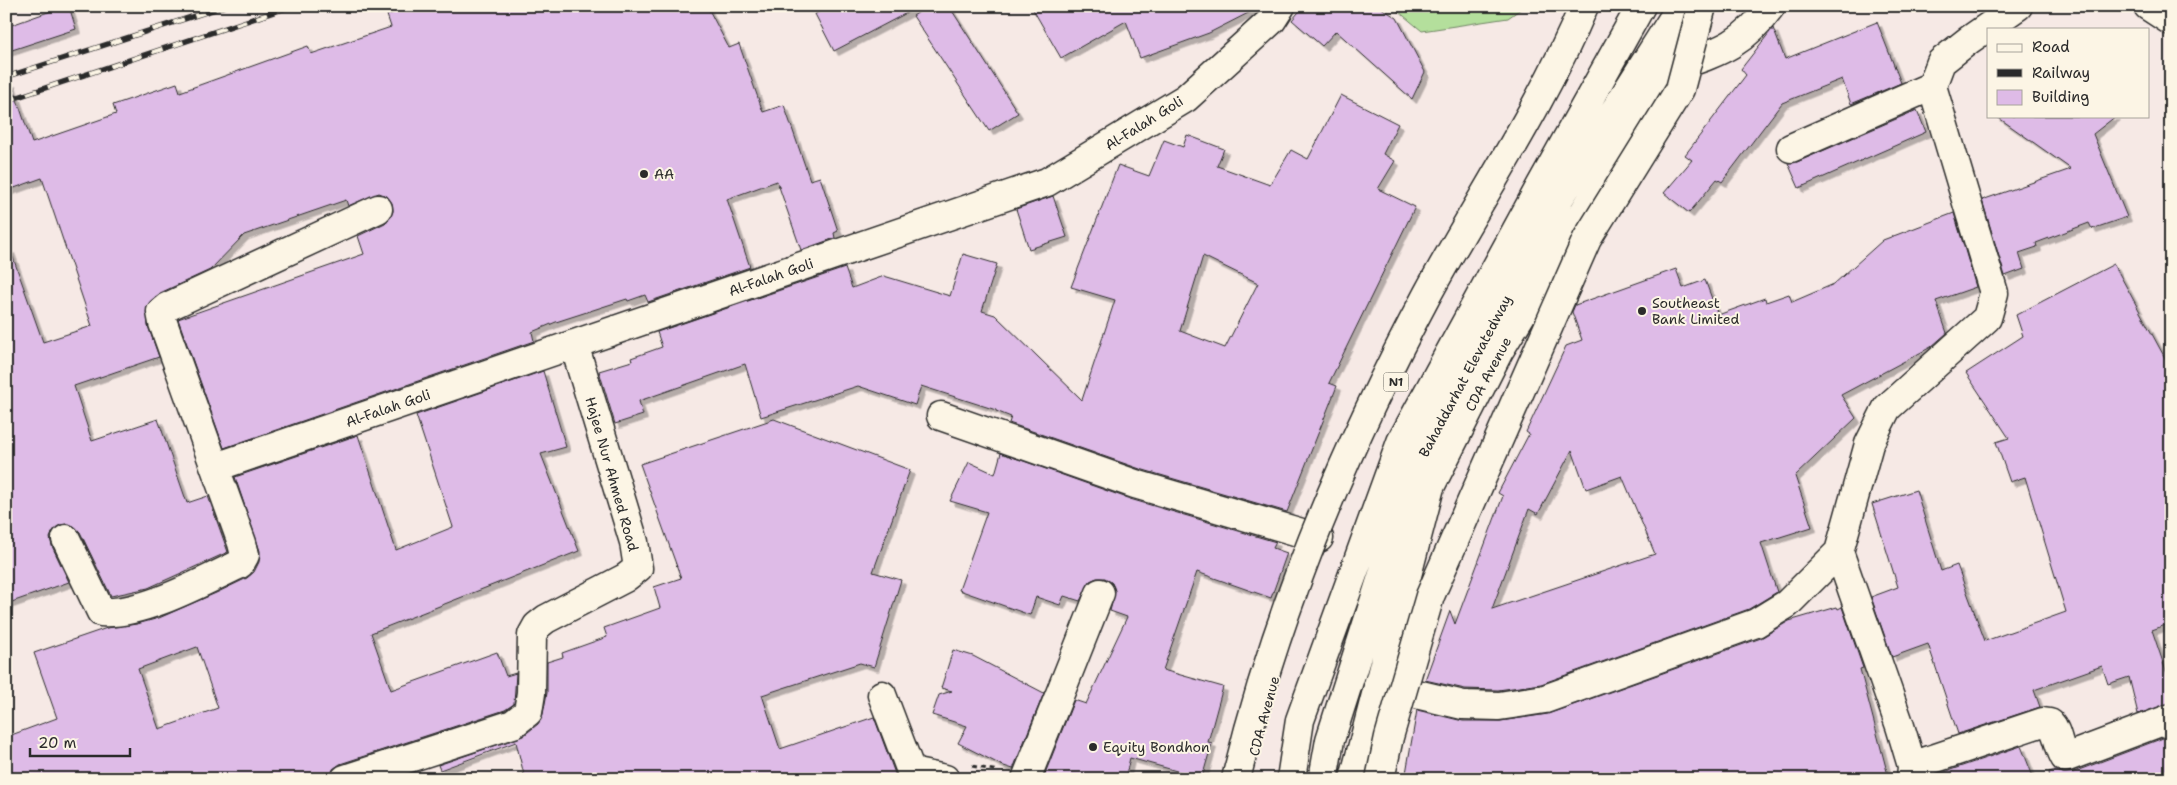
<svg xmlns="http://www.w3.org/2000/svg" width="2177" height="785" viewBox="0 0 2177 785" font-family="'Shantell Sans',sans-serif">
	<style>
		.green { fill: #b4df9c; stroke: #708564 }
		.building { fill: #debbe7; stroke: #2b2b2b; fill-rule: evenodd; filter: url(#shadow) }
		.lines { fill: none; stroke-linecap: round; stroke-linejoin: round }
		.minor-casing { stroke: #2b2b2b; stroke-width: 31 }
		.primary-casing { stroke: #2b2b2b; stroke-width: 31 }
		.trunk-casing { stroke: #2b2b2b; stroke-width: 31 }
		.path { stroke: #2b2b2b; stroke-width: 3; stroke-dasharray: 5 4; stroke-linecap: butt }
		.minor { stroke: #fcf5e5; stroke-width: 28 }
		.primary { stroke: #fcf5e5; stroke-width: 28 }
		.trunk { stroke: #fcf5e5; stroke-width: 28 }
		.rail-casing { stroke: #2b2b2b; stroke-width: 5.5 }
		.rail { stroke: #fcf5e5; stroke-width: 4; stroke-dasharray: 11; stroke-linecap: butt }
		.primary-bridge-casing { stroke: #2b2b2b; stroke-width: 31; stroke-linecap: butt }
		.primary-bridge { stroke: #fcf5e5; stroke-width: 28 }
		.poi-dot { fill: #2b2b2b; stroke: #fcf5e5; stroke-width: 2 }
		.labels { text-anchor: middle; stroke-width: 4; stroke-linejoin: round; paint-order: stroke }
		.shield { fill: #fcf5e5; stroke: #6a6863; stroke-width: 1 }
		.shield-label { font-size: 12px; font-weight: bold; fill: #2b2b2b }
		.street-label { font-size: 14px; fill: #2b2b2b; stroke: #fcf5e5 }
		.poi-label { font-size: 14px; fill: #2b2b2b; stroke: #fcf5e5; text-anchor: start }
	</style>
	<defs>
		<filter id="shadow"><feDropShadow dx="4.5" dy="4.5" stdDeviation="0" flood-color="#0004"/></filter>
	</defs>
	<rect width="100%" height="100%" fill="#f6e9e5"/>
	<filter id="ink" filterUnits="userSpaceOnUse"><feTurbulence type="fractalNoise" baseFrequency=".02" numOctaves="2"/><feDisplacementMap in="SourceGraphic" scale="10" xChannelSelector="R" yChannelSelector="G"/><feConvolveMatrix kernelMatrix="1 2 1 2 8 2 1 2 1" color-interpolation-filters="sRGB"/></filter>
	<g filter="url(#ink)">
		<path class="green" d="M 1392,6 L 1525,6 L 1508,18 L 1422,31 Z"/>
		<path class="building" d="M 65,6 L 69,6 L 76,29 L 6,52 L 6,27 Z
			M 412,6 L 707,6 L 729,48 L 739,44 L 763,112 L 784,105 L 810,180 L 820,177 L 838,231 L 834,233 L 835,238 L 801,250 L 777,181 L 727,199 L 750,267 L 648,302 L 645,295 L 628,301 L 627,299 L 556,322 L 532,332 L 534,341 L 224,448 L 178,319 L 364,254 L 358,236 L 385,223 L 390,218 L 393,211 L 392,203 L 387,196 L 379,193 L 348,206 L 346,200 L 244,235 L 210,270 L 160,293 L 147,306 L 148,326 L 159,357 L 74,386 L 92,441 L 158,419 L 187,503 L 208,496 L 228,552 L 148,588 L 111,596 L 80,532 L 74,526 L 68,524 L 60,525 L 53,531 L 50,538 L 52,546 L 69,582 L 6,604 L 6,250 L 10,249 L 43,342 L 92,326 L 42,178 L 6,191 L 6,83 L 11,82 L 32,143 L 116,114 L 113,105 L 177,83 L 180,92 L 308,46 L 311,54 L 391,27 L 387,15 Z
			M 830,6 L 920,6 L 834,51 L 815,14 Z
			M 928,6 L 949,6 L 1018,113 L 989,131 L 913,16 Z
			M 1031,6 L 1262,6 L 1209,33 L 1140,58 L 1126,21 L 1061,58 Z
			M 1304,6 L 1378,6 L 1397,18 L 1425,72 L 1412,99 L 1336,31 L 1322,46 L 1292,20 Z
			M 1877,22 L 1901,83 L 1851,104 L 1842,79 L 1782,103 L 1722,182 L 1717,179 L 1689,213 L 1664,193 L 1692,160 L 1685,155 L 1746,75 L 1741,69 L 1773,28 L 1785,59 Z
			M 1341,95 L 1398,124 L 1383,154 L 1395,161 L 1378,189 L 1415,207 L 1329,383 L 1337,386 L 1287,512 L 1140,469 L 1009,423 L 1011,417 L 996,411 L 996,410 L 921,386 L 915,405 L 858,386 L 761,417 L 745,364 L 639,401 L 643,415 L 615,424 L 599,371 L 632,361 L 631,358 L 662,347 L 657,332 L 845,268 L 852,288 L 884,276 L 950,296 L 963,254 L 997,264 L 982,311 L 995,315 L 1082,400 L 1115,300 L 1071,287 L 1118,165 L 1149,176 L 1164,140 L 1183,147 L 1187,135 L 1224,149 L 1217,166 L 1270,185 L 1291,150 L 1308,159 ZM 1203,256 L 1258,283 L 1225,348 L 1180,331 Z
			M 1917,110 L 1926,132 L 1799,188 L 1788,163 L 1797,162 Z
			M 1996,116 L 2116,116 L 2093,134 L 2127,217 L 2092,229 L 2089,223 L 2036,243 L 2037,247 L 2019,253 L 2024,269 L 2005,276 L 1982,200 L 2071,169 Z
			M 1053,196 L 1067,237 L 1029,249 L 1016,209 Z
			M 1954,213 L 1976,287 L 1936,301 L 1947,333 L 1931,347 L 1841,395 L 1856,418 L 1795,476 L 1812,527 L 1761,543 L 1777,592 L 1749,609 L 1541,684 L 1498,690 L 1465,689 L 1425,680 L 1450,611 L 1455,624 L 1503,496 L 1498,493 L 1529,434 L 1526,432 L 1566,346 L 1582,340 L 1572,312 L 1575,305 L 1676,269 L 1683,288 L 1705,280 L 1718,315 L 1765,298 L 1766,302 L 1789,294 L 1792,302 L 1834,284 L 1883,240 ZM 1572,450 L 1586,489 L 1622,476 L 1655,554 L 1492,609 L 1529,509 L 1538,514 Z
			M 2114,264 L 2171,369 L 2171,549 L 2165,559 L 2171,575 L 2171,623 L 2152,630 L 2171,686 L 2171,703 L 2138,714 L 2129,677 L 2108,684 L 2102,666 L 2034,690 L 2040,707 L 1958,734 L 1928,644 L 1892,657 L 1871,597 L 1898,587 L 1872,504 L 1916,490 L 1941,571 L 1957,565 L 1985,641 L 2066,612 L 2025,477 L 2010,482 L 1996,442 L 2009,438 L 1966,373 L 2023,336 L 2016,315 Z
			M 543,371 L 566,447 L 541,454 L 579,551 L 371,633 L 391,690 L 497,652 L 506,676 L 516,673 L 514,704 L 505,710 L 340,764 L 333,769 L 330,779 L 6,779 L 6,737 L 57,718 L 34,653 L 107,628 L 137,624 L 159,618 L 216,593 L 247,578 L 254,572 L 259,562 L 260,551 L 235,477 L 358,435 L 396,550 L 453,527 L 416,415 ZM 197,647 L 218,708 L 159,729 L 138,669 Z
			M 774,419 L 910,470 L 873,572 L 901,580 L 874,667 L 860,663 L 762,695 L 780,749 L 874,717 L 897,779 L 525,779 L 516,742 L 440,770 L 438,765 L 523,736 L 538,724 L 543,714 L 547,693 L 547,662 L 563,657 L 562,653 L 607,637 L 604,628 L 660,608 L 654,587 L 681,578 L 640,464 Z
			M 1001,453 L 1130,499 L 1276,542 L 1273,548 L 1287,553 L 1271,598 L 1197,572 L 1163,670 L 1223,687 L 1208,742 L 1212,743 L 1202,778 L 1130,758 L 1125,779 L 1054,779 L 1044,776 L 1074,700 L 1086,704 L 1127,617 L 1110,611 L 1115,591 L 1112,583 L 1105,578 L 1097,578 L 1090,581 L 1080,601 L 1064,596 L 1060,605 L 1036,597 L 1030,615 L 959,590 L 987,512 L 950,501 L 969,462 L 995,474 Z
			M 1837,607 L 1838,609 L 1842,607 L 1863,668 L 1860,669 L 1889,779 L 1405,779 L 1417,710 L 1463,721 L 1501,721 L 1548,714 L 1761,638 L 1789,621 Z
			M 953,650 L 973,656 L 1044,693 L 1013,769 L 1001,765 L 958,743 L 967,726 L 932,715 L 939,695 L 952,691 L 941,688 Z
			M 2171,735 L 2171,779 L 2050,779 L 2049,772 L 2056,770 L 2063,773 L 2071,773 Z
			M 2021,746 L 2034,779 L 1927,779 L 1927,778 Z"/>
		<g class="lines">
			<defs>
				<path id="minor" d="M 1791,148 L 1932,86
					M 941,416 L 1135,484 L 1319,538
					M 216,467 L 1047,182 L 1186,98 L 1272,20 L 1281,6
					M 66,539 L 101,612 C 141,616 204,581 240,564 L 245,555 L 242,543 L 163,323 L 161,312 L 167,307 L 378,209
					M 1839,552 L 1900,726 L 1912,766 L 1911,779
					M 1378,685 L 1463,705 L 1499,706 L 1545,699 L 1756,623 L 1787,604 L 1839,552 L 1869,444 L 1887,408 L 1987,318 L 1994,293 L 1932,86 L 1941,62 L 1969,40 L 2018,6
					M 882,695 L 914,779
					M 1912,766 L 2043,722 L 2050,723 C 2058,731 2058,747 2065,758 L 2171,718
					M 911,772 L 945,779
					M 345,779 L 513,724 L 528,712 L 531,693 L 532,635 L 537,626 L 546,619 L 625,578 L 638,568 L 634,542 L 574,344
					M 1026,779 L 1100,593"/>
				<path id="primary" d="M 2148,6 L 2171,21
					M 1673,68 C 1718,52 1742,46 1771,6"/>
				<path id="trunk" d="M 1291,779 L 1300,720 L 1401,442 L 1540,187 L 1641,6
					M 1323,779 L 1330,740 L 1422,452 L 1560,197 L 1681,6
					M 1354,779 L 1430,487 L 1499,351 L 1689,40"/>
			</defs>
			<use href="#minor" class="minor-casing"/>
			<use href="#primary" class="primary-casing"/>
			<use href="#trunk" class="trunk-casing"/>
			<path class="path" d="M 972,766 L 998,771"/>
			<use href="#minor" class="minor"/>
			<use href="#primary" class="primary"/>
			<use href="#trunk" class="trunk"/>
			<defs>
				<path id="rail" d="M 6,77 L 225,6
					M 6,101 L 292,6"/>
			</defs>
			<use href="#rail" class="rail-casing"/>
			<use href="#rail" class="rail"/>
			<defs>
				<path id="primary-bridge" d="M 1236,779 C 1277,610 1345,448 1427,295 C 1479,199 1541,108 1584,6
					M 1380,779 L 1389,737 L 1430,596 L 1587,239 L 1680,89 L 1702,6"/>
			</defs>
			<use href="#primary-bridge" class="primary-bridge-casing"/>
			<use href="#primary-bridge" class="primary-bridge"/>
		</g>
	</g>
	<g class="poi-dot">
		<circle cx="644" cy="174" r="5"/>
		<circle cx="1642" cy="311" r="5"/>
		<circle cx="1093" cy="747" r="5"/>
	</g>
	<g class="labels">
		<rect class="shield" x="1383.5" y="372.5" width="25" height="19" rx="4"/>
		<g class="shield-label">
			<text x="1396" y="386">N1</text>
		</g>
		<g class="street-label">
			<text transform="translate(1144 123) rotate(-32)" y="5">Al-Falah Goli</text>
			<text transform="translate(771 277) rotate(-19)" y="5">Al-Falah Goli</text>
			<text transform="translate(1488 374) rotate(-62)" y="5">CDA Avenue</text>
			<text transform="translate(1465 376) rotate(-62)" y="5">Bahaddarhat Elevatedway</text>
			<text transform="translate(388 408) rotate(-19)" y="5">Al-Falah Goli</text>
			<text transform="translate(612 474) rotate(74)" y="5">Hajee Nur Ahmed Road</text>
			<text transform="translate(1264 716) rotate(-75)" y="5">CDA Avenue</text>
		</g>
		<g class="poi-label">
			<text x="654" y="179">AA</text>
			<text x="1652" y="308">Southeast<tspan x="1652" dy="16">Bank Limited</tspan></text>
			<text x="1103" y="752">Equity Bondhon</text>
		</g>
	</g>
	<rect width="2177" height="785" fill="none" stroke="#fcf5e5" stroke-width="25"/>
	<rect x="12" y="12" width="2152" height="760" fill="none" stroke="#2b2b2b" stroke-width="2" filter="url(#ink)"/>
	<rect x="1987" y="28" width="162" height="90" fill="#fcf5e5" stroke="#a8a49b"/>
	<rect x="1997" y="44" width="25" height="8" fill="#fcf5e5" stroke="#a8a49b"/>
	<text x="2032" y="52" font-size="15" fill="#2b2b2b">Road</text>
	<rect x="1997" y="69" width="25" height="8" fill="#2b2b2b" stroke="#a8a49b"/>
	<text x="2032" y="78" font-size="15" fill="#2b2b2b">Railway</text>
	<rect x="1997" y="90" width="25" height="15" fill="#debbe7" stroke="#a8a49b"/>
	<text x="2032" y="102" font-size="15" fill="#2b2b2b">Building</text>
	<path d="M30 748v8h100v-8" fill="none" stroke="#2b2b2b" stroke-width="2.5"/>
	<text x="38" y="748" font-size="15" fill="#2b2b2b" stroke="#fcf5e5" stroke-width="4" paint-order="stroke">20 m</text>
</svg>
